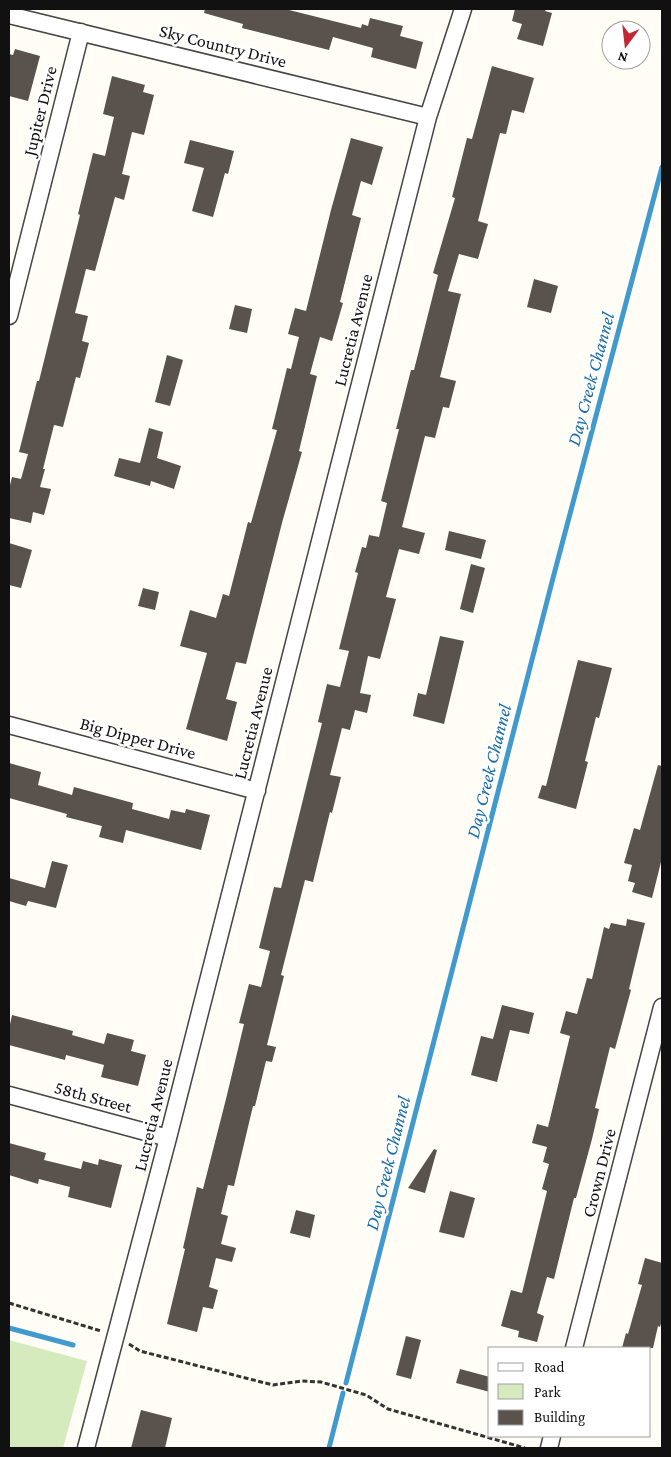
<svg xmlns="http://www.w3.org/2000/svg" width="671" height="1457" viewBox="0 0 671 1457" font-family="'Crimson Pro',serif">
	<style>
		.green { fill: #d6ebbd }
		.lines { fill: none; stroke-linecap: round; stroke-linejoin: round }
		.stream { stroke: #409ace; stroke-width: 5 }
		.building { fill: #5a524d }
		.street-casing { stroke: #444; stroke-width: 19 }
		.path { stroke: #333; stroke-width: 3; stroke-dasharray: 5 2.5; stroke-linecap: butt }
		.street { stroke: #fff; stroke-width: 16 }
		.labels { text-anchor: middle; stroke-width: 5; stroke-linejoin: round; paint-order: stroke }
		.street-label { font-size: 18px; fill: #111; stroke: #fff }
		.water-label { font-size: 19px; font-style: italic; fill: #186ca5; stroke: #fff }
	</style>
	<rect width="100%" height="100%" fill="#fffdf5"/>
	<path class="green" d="M 9,1340 L 87,1361 L 63,1448 L 9,1448 Z"/>
	<g class="lines">
		<path class="stream" d="M 9,1328 L 73,1345
			M 346,1383 L 553,578 L 662,167
			M 329,1448 L 343,1393"/>
	</g>
	<path class="building" d="M 205,9 L 285,9 L 361,28 L 362,24 L 368,26 L 370,18 L 403,26 L 400,36 L 423,42 L 416,69 L 371,57 L 373,48 L 333,37 L 329,50 L 242,28 L 243,24 L 204,13 Z
		M 515,9 L 546,9 L 545,11 L 552,13 L 543,46 L 517,39 L 522,24 L 512,21 Z
		M 15,49 L 40,56 L 28,101 L 9,96 L 9,54 L 13,55 Z
		M 492,66 L 534,78 L 524,113 L 512,110 L 506,134 L 500,133 L 478,221 L 488,224 L 478,259 L 459,254 L 448,291 L 461,294 L 440,377 L 456,381 L 449,408 L 443,407 L 435,438 L 425,436 L 402,527 L 425,533 L 419,554 L 399,549 L 386,597 L 396,599 L 380,659 L 368,656 L 360,693 L 371,695 L 367,713 L 355,710 L 350,730 L 342,728 L 330,775 L 341,777 L 332,813 L 330,812 L 313,882 L 305,880 L 281,975 L 284,976 L 267,1045 L 276,1047 L 272,1062 L 266,1061 L 255,1106 L 253,1106 L 234,1186 L 228,1185 L 221,1214 L 228,1216 L 221,1244 L 236,1248 L 232,1262 L 216,1258 L 209,1287 L 218,1290 L 213,1309 L 203,1307 L 197,1332 L 167,1324 L 185,1249 L 183,1248 L 197,1187 L 203,1189 L 226,1099 L 244,1024 L 239,1023 L 249,984 L 261,987 L 270,951 L 259,948 L 274,887 L 281,888 L 322,723 L 318,722 L 327,684 L 340,687 L 349,651 L 339,649 L 358,573 L 355,572 L 362,547 L 366,548 L 369,535 L 379,537 L 387,503 L 381,501 L 399,429 L 396,429 L 411,370 L 414,370 L 438,275 L 433,273 L 455,198 L 452,197 L 467,138 L 472,139 Z
		M 112,76 L 145,85 L 143,92 L 154,95 L 144,135 L 132,132 L 122,174 L 130,176 L 124,200 L 115,197 L 95,271 L 86,269 L 75,313 L 88,316 L 82,341 L 89,343 L 80,378 L 76,377 L 63,427 L 54,425 L 43,469 L 45,469 L 40,487 L 51,489 L 44,515 L 33,512 L 31,523 L 9,518 L 9,489 L 12,477 L 21,479 L 28,454 L 19,452 L 37,381 L 39,381 L 80,215 L 78,214 L 93,153 L 105,156 L 114,117 L 103,114 Z
		M 351,138 L 383,147 L 372,185 L 361,181 L 352,215 L 361,218 L 340,302 L 343,303 L 332,341 L 320,337 L 310,374 L 317,376 L 299,451 L 302,452 L 282,523 L 246,664 L 236,662 L 226,699 L 237,702 L 227,741 L 186,729 L 207,653 L 180,646 L 190,610 L 216,618 L 223,594 L 229,596 L 248,522 L 251,523 L 277,430 L 272,429 L 287,368 L 291,369 L 299,337 L 288,334 L 295,308 L 306,311 L 331,210 Z
		M 190,140 L 234,151 L 228,174 L 225,173 L 213,217 L 192,211 L 204,168 L 184,163 Z
		M 534,279 L 558,286 L 551,313 L 527,307 Z
		M 235,305 L 252,309 L 247,333 L 229,329 Z
		M 167,355 L 183,360 L 170,406 L 155,402 Z
		M 149,428 L 163,432 L 157,458 L 181,466 L 174,489 L 151,481 L 150,486 L 114,476 L 119,458 L 140,463 Z
		M 449,531 L 486,540 L 481,559 L 445,550 Z
		M 9,543 L 32,550 L 21,588 L 9,585 Z
		M 471,564 L 485,568 L 473,613 L 460,609 Z
		M 143,588 L 159,592 L 155,610 L 138,606 Z
		M 440,636 L 464,641 L 444,724 L 413,716 L 418,693 L 426,695 Z
		M 578,660 L 612,668 L 599,718 L 596,717 L 585,761 L 588,762 L 576,809 L 538,798 L 542,785 L 546,786 Z
		M 9,763 L 41,772 L 38,785 L 72,795 L 74,787 L 133,803 L 132,809 L 169,819 L 171,810 L 185,813 L 186,809 L 210,815 L 201,850 L 126,830 L 123,843 L 99,837 L 102,826 L 66,817 L 67,814 L 9,798 Z
		M 658,765 L 662,766 L 662,858 L 652,898 L 632,892 L 635,883 L 628,881 L 632,865 L 624,863 L 634,828 L 640,830 Z
		M 52,861 L 68,865 L 56,908 L 28,901 L 26,906 L 9,901 L 9,878 L 45,888 Z
		M 627,919 L 645,923 L 629,989 L 631,990 L 615,1049 L 610,1047 L 595,1108 L 599,1109 L 592,1139 L 576,1198 L 574,1198 L 554,1279 L 547,1277 L 537,1313 L 544,1316 L 537,1342 L 518,1337 L 519,1331 L 501,1326 L 511,1290 L 522,1293 L 547,1191 L 542,1189 L 549,1164 L 543,1162 L 547,1147 L 532,1143 L 537,1124 L 548,1127 L 570,1036 L 560,1033 L 566,1011 L 577,1014 L 587,978 L 592,979 L 604,927 L 609,929 L 611,923 L 626,926 Z
		M 502,1005 L 534,1013 L 529,1034 L 510,1030 L 497,1082 L 471,1075 L 481,1036 L 493,1039 Z
		M 12,1015 L 73,1031 L 72,1035 L 104,1044 L 107,1033 L 134,1040 L 131,1051 L 146,1055 L 138,1086 L 101,1077 L 104,1065 L 66,1055 L 65,1060 L 9,1045 L 9,1029 Z
		M 9,1143 L 46,1153 L 44,1160 L 81,1169 L 83,1161 L 98,1165 L 99,1159 L 122,1165 L 111,1208 L 68,1197 L 70,1187 L 39,1179 L 38,1184 L 9,1175 Z
		M 434,1149 L 437,1150 L 425,1193 L 408,1188 Z
		M 450,1191 L 475,1198 L 464,1238 L 439,1232 Z
		M 296,1210 L 315,1215 L 310,1238 L 290,1233 Z
		M 645,1258 L 662,1263 L 662,1320 L 660,1327 L 658,1326 L 653,1348 L 622,1348 L 626,1333 L 628,1334 L 642,1285 L 638,1284 Z
		M 406,1336 L 421,1340 L 411,1379 L 396,1375 Z
		M 460,1369 L 490,1377 L 490,1392 L 456,1383 Z
		M 141,1410 L 172,1418 L 165,1448 L 131,1448 Z"/>
	<g class="lines">
		<defs>
			<path id="street" d="M 9,15 L 428,117
				M 9,316 L 81,32
				M 9,725 L 257,791
				M 9,1095 L 168,1138
				M 574,1348 L 662,1007
				M 86,1448 L 168,1138 L 428,117 L 463,9
				M 549,1448 L 552,1436"/>
		</defs>
		<use href="#street" class="street-casing"/>
		<path class="path" d="M 9,1303 L 101,1331
			M 129,1344 L 140,1351 L 273,1385 L 302,1381 L 321,1382 L 366,1395 L 388,1409 L 525,1448"/>
		<use href="#street" class="street"/>
	</g>
	<g class="labels">
		<g class="street-label">
			<text transform="translate(223 46) rotate(14)" y="6">Sky Country Drive</text>
			<text transform="translate(40 111) rotate(-76)" y="6">Jupiter Drive</text>
			<text transform="translate(353 330) rotate(-76)" y="6">Lucretia Avenue</text>
			<text transform="translate(253 723) rotate(-76)" y="6">Lucretia Avenue</text>
			<text transform="translate(138 738) rotate(15)" y="6">Big Dipper Drive</text>
			<text transform="translate(93 1097) rotate(15)" y="6">58th Street</text>
			<text transform="translate(153 1115) rotate(-76)" y="6">Lucretia Avenue</text>
			<text transform="translate(599 1173) rotate(-76)" y="6">Crown Drive</text>
		</g>
		<g class="water-label">
			<text transform="translate(590 379) rotate(-75)" y="7">Day Creek Channel</text>
			<text transform="translate(488 771) rotate(-76)" y="7">Day Creek Channel</text>
			<text transform="translate(387 1163) rotate(-76)" y="7">Day Creek Channel</text>
		</g>
	</g>
	<rect width="671" height="1457" fill="none" stroke="#111111" stroke-width="20"/>
	<rect x="488" y="1347" width="162" height="90" fill="#ffffff" stroke="#a0a0a0"/>
	<rect x="498" y="1363" width="25" height="8" fill="#ffffff" stroke="#a0a0a0"/>
	<text x="534" y="1372" font-size="15" fill="#111111">Road</text>
	<rect x="498" y="1384" width="25" height="15" fill="#d6ebbd" stroke="#a0a0a0"/>
	<text x="534" y="1397" font-size="15" fill="#111111">Park</text>
	<rect x="498" y="1410" width="25" height="15" fill="#5a524d" stroke="#a0a0a0"/>
	<text x="534" y="1422" font-size="15" fill="#111111">Building</text>
	<g transform="translate(626 45) rotate(195)"><circle r="24" fill="#ffffff" stroke="#a0a0a0"/>
	<path d="M0-4L9 19L0 12L-9 19Z" fill="#c32734"/>
	<text y="-8" font-size="14" font-weight="bold" text-anchor="middle" fill="#111111">N</text>
	</g>
</svg>
